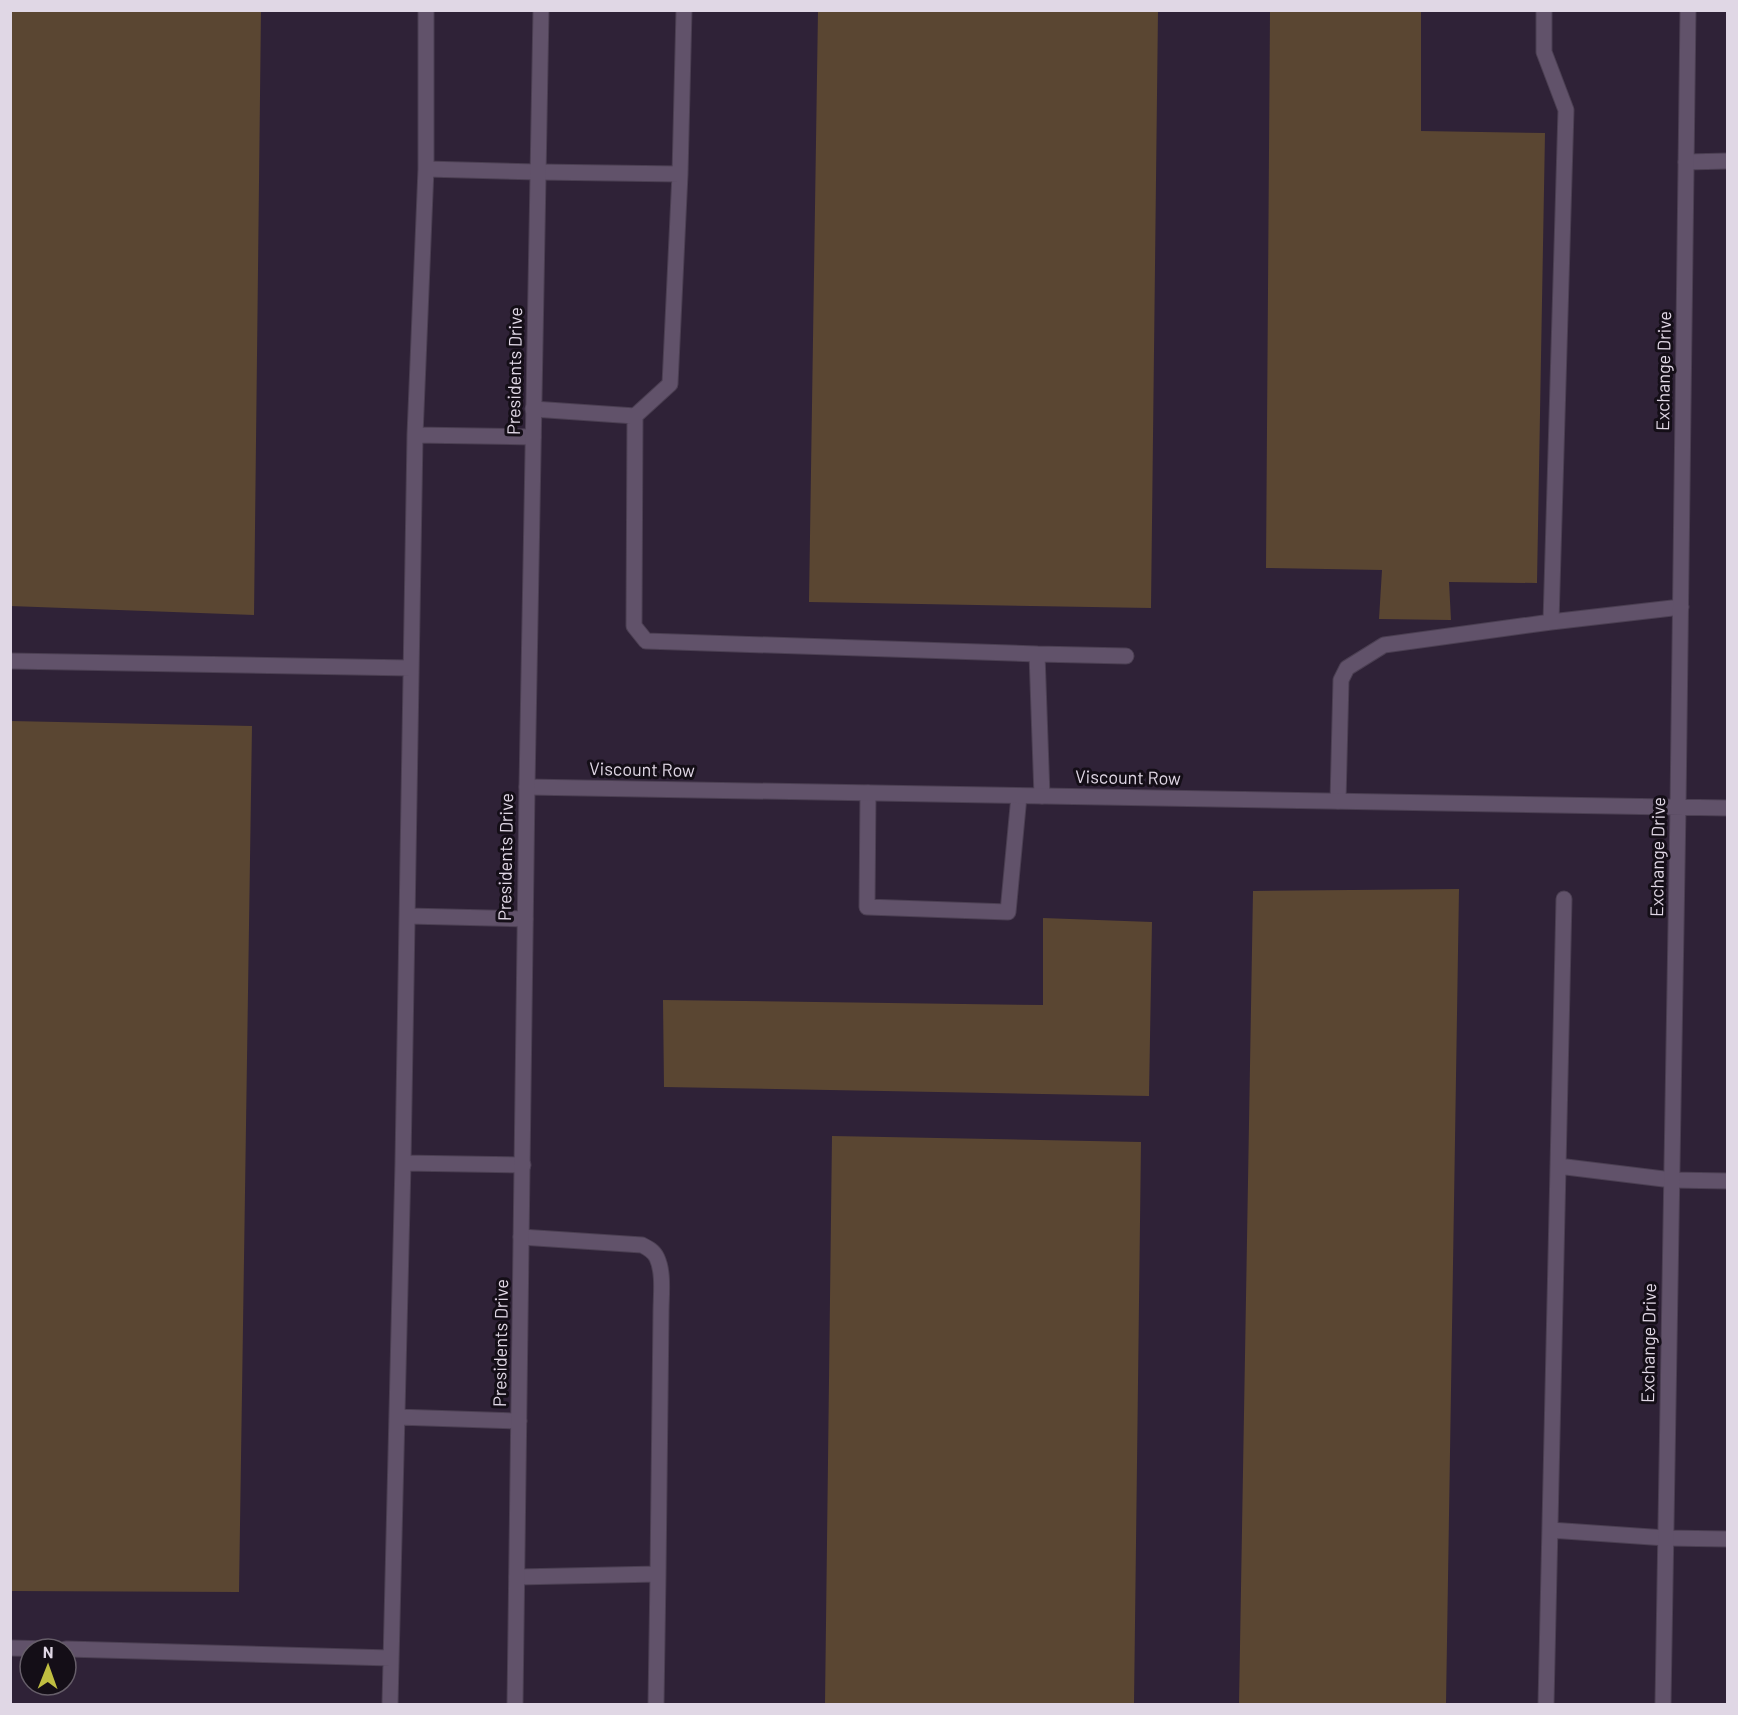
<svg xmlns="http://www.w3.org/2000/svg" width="1738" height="1715" viewBox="0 0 1738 1715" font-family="Barlow,sans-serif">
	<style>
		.building { fill: #5a4632 }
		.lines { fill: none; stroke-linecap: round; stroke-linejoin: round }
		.lane-casing { stroke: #4b3f52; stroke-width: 17 }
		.street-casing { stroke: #4b3f52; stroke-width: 17 }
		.secondary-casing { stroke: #4b3f52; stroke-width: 17 }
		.lane { stroke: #61526a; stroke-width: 15 }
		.street { stroke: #61526a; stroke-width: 15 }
		.secondary { stroke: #61526a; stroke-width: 15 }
		.labels { text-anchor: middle; stroke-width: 6; stroke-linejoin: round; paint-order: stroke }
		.street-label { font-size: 18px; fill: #e0d7e5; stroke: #140e17 }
	</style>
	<rect width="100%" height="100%" fill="#2f2237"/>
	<path class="building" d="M 10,10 L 261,10 L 254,615 L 10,606 Z
		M 818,10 L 1158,10 L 1151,608 L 809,602 Z
		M 1270,10 L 1421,10 L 1421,131 L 1545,133 L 1537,583 L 1449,582 L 1451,620 L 1379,619 L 1382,570 L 1266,568 Z
		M 10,721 L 252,726 L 239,1592 L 10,1591 Z
		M 1459,889 L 1446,1704 L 1239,1704 L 1253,891 Z
		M 1043,918 L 1152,922 L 1149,1096 L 664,1087 L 663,1000 L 1043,1005 Z
		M 832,1136 L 1141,1142 L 1134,1704 L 825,1704 Z"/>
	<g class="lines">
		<defs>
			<path id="lane" d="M 1544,10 L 1544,52 L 1566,110 L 1551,622
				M 1686,162 L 1728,161
				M 426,169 L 538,172 L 680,174
				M 533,409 L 635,416 L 670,384 L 680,174 L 684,10
				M 635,416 L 634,626 L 646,641 L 1037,654 L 1042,796
				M 415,435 L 533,437
				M 1037,654 L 1126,656
				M 10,661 L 411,668
				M 868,793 L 867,907 L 1008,912 L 1019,796
				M 1338,801 L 1341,680 L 1347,668 L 1384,645 L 1551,622 L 1681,607
				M 408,916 L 525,919
				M 403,1163 L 523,1165
				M 1558,1166 L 1672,1180 L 1728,1181
				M 397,1417 L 519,1421
				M 1550,1530 L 1666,1538 L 1728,1539
				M 517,1577 L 658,1574 L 661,1313 C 661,1296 664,1273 657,1258 C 654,1251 648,1248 642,1245 L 521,1237
				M 10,1648 L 53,1649
				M 66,1649 L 391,1658
				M 390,1704 L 403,1163 L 415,435 L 426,169 L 426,10
				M 656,1704 L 658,1574
				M 1546,1704 L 1564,899"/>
			<path id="street" d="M 527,787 L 1728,808
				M 1663,1704 L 1678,807 L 1688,10"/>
			<path id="secondary" d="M 515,1704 L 527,787 L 541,10"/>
		</defs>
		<use href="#lane" class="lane-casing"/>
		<use href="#street" class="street-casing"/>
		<use href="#secondary" class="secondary-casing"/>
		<use href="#lane" class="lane"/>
		<use href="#street" class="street"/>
		<use href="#secondary" class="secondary"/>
	</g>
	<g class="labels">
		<g class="street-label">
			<text transform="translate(515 371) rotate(-89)" y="6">Presidents Drive</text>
			<text transform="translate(1664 371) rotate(-89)" y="6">Exchange Drive</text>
			<text transform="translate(642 770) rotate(1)" y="6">Viscount Row</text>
			<text transform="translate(1128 778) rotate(1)" y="6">Viscount Row</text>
			<text transform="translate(506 857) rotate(-89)" y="6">Presidents Drive</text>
			<text transform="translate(1658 857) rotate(-89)" y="6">Exchange Drive</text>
			<text transform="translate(501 1343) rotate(-89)" y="6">Presidents Drive</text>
			<text transform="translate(1649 1343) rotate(-89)" y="6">Exchange Drive</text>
		</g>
	</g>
	<rect width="1738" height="1715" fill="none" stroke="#e0d7e5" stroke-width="24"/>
	<g transform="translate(48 1667) rotate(1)"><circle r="28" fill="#140e17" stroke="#665e69" stroke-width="1.5"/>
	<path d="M0-4.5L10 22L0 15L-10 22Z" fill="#c0be41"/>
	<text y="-9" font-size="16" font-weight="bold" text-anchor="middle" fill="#e0d7e5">N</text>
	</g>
</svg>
